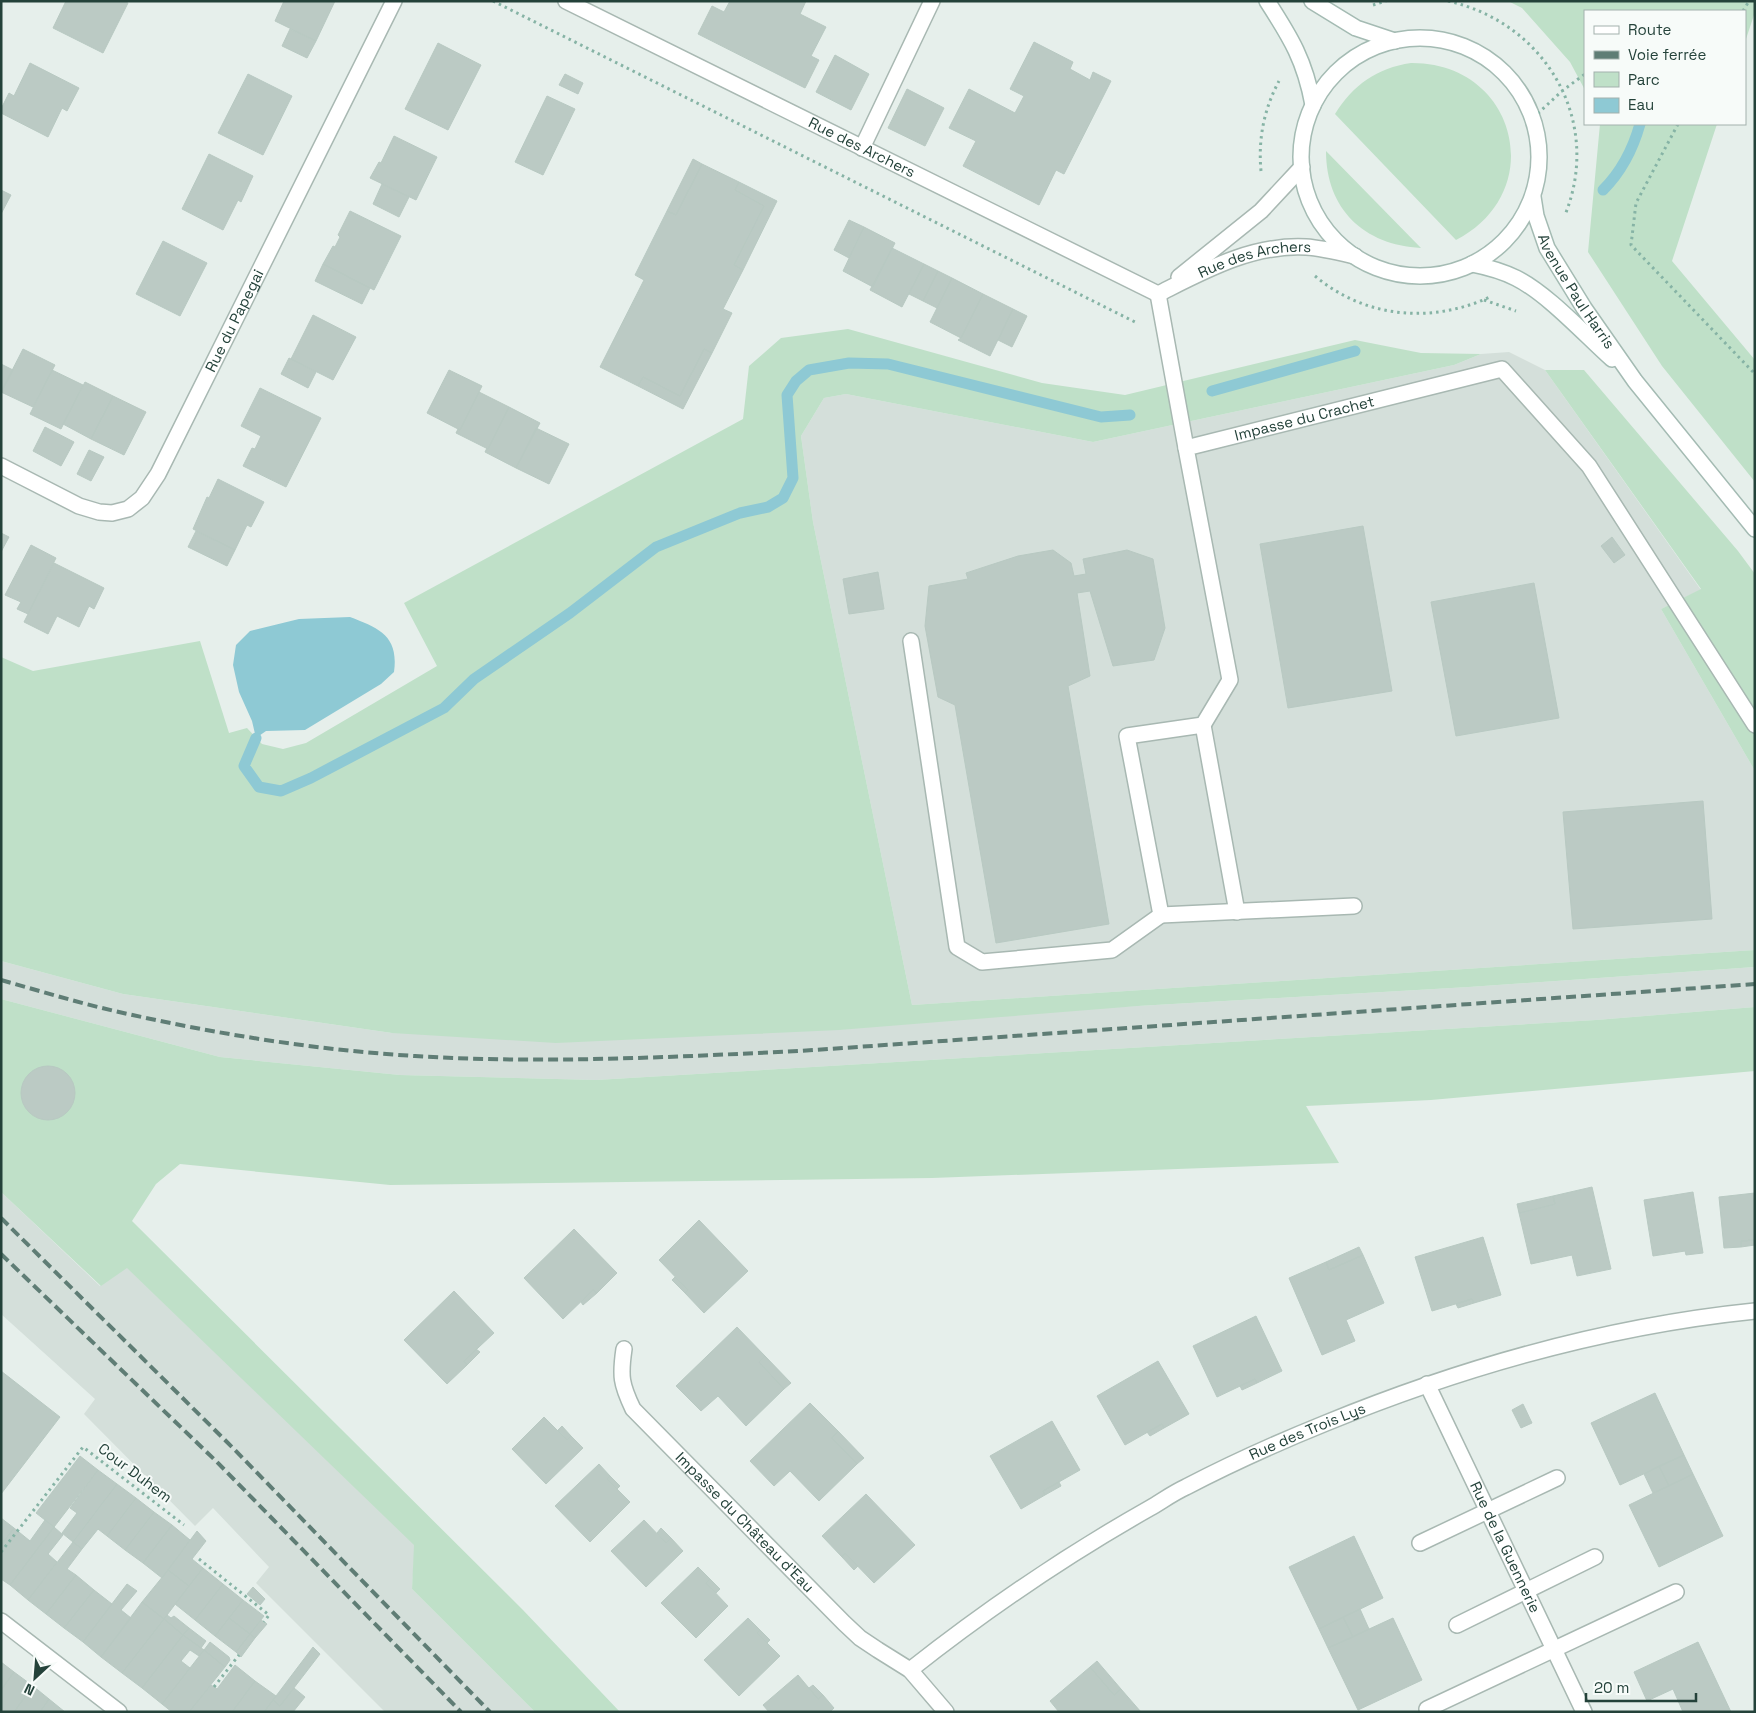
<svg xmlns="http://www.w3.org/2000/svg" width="1756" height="1713" viewBox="0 0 1756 1713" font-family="'Space Grotesk',sans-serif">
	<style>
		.built { fill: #d4dfda }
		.green { fill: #bfe0c8 }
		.water { fill: #8ec9d4 }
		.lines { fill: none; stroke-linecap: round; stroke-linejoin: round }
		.stream { stroke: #8ec9d4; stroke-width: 11 }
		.building { fill: #bbcac4; stroke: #b8c9c2 }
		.service-casing { stroke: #a8b8b2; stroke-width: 18 }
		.minor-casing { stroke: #a8b8b2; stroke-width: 18 }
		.secondary-casing { stroke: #a4bbb3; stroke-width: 18 }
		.path { stroke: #86b3a5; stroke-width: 3; stroke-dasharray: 2.5 4; stroke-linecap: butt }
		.service { stroke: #fff; stroke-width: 15 }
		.minor { stroke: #fff; stroke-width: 15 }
		.secondary { stroke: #fff; stroke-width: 15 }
		.rail { stroke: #5f7d75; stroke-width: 4; stroke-dasharray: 10 5; stroke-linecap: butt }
		.labels { text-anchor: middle; stroke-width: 4; stroke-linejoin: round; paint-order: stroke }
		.street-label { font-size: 15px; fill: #24423a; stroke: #f7fbf9 }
	</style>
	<rect width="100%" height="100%" fill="#e6efeb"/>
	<path class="built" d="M 1509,352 L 1545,370 L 1701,590 L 1661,609 L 1755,771 L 1755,950 L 912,1005 L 813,522 L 801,436 L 824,398 L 846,394 L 1093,442 L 1454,365 L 1481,354 Z
		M 1,961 L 123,994 L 392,1033 L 1138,1006 L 1469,987 L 1755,967 L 1755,1007 L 1596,1020 L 596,1080 L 400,1075 L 220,1057 L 1,999 Z
		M 1,1192 L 100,1286 L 127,1267 L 415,1545 L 412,1589 L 535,1712 L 385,1712 L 256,1583 L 269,1567 L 213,1508 L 195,1526 L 84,1414 L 95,1399 L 1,1314 Z"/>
	<path class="green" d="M 1508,1 L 1755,1 L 1755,12 L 1745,42 L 1745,11 L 1585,11 L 1585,90 L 1570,62 L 1522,8 Z
		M 1411,63 C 1516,62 1550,191 1456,240 L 1335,114 C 1353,85 1377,68 1411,63 Z
		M 1600,124 L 1717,124 L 1672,261 L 1755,360 L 1755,482 L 1662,366 L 1588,252 Z
		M 1326,151 L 1421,248 C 1364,245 1326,209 1326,151 Z
		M 848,329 L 1042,383 L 1125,395 L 1355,340 L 1421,353 L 1481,354 L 1454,365 L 1093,442 L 846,394 L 824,398 L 801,436 L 813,522 L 912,1005 L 1755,950 L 1755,967 L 1469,987 L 1138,1006 L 839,1030 L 556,1043 L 392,1033 L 123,994 L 1,961 L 1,657 L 33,671 L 200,641 L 229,733 L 247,728 L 262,744 L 283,749 L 306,743 L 437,666 L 404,603 L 743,419 L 749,366 L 781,338 Z
		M 1545,370 L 1584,370 L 1738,551 L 1755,574 L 1755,771 L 1661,609 L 1701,589 Z
		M 1,999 L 220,1057 L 400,1075 L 596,1080 L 1596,1020 L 1755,1007 L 1755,1071 L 1431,1100 L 1306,1106 L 1339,1163 L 932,1178 L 390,1185 L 180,1164 L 156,1184 L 132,1221 L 523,1610 L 620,1712 L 535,1712 L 412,1589 L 414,1545 L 127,1268 L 101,1286 L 1,1192 Z"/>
	<path class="water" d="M 350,617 C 379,628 399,636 394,672 L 381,684 L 305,730 L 266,731 L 256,738 L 252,721 L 239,692 L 233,665 L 236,645 L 250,631 L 299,619 Z"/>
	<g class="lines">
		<path class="stream" d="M 1603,190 C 1622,171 1633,149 1640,124
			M 1212,391 L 1355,351
			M 256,738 L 244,766 L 259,787 L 281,791 L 311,778 L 444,708 L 474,679 L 570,613 L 656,547 L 740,513 L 768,507 L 783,498 L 793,478 L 787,395 L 796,381 L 809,370 L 849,363 L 888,364 L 1101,417 L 1130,415"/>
	</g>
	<path class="building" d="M 66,1 L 123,1 L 128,3 L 103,53 L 53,28 Z
		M 284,1 L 335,1 L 316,41 L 275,21 Z
		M 730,1 L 806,1 L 800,14 L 826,27 L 811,56 L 819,60 L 805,88 L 698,34 L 712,6 L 724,12 Z
		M 290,29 L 316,41 L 307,58 L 282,46 Z
		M 1034,42 L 1073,62 L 1070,69 L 1090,80 L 1093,72 L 1111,81 L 1064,174 L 1056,170 L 1039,205 L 963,166 L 976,141 L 949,128 L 969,89 L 1015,113 L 1024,96 L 1010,89 Z
		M 438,43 L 481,65 L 448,130 L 405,109 Z
		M 835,55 L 869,74 L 851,110 L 816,92 Z
		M 30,63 L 79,88 L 67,111 L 62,108 L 48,137 L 1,113 L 1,109 L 9,93 L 14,96 Z
		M 248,74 L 292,96 L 263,155 L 218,133 Z
		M 565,74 L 583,83 L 578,94 L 559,85 Z
		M 907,89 L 944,108 L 925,146 L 888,128 Z
		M 547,96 L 575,109 L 543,175 L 515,162 Z
		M 394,136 L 437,157 L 416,200 L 370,178 L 379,162 L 381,163 Z
		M 209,154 L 253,176 L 241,202 L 238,200 L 223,230 L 182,209 Z
		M 693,159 L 702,164 L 676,215 L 667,211 Z
		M 702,164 L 739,182 L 735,190 L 764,206 L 734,265 L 743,270 L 723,309 L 732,313 L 712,353 L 704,349 L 680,396 L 643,377 L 638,386 L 600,367 L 644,280 L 635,275 L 667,211 L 676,215 Z
		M 739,182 L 777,201 L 743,270 L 734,265 L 764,206 L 735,190 Z
		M 382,184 L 409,197 L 399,217 L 373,204 Z
		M 1,190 L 11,195 L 1,214 Z
		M 350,211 L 401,236 L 374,290 L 323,264 L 333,246 L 335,247 L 340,237 L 338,235 Z
		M 849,220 L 864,227 L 849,258 L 834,250 Z
		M 864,227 L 895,243 L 873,287 L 843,271 Z
		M 163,241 L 207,263 L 180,316 L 136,294 Z
		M 892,248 L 924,264 L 902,307 L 870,290 Z
		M 323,264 L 370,288 L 362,304 L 315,281 Z
		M 924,264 L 938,271 L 923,301 L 909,294 Z
		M 938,271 L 952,278 L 937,308 L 923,301 Z
		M 952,278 L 983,294 L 961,338 L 930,322 Z
		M 983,294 L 1013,309 L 990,356 L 958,340 L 961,338 Z
		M 1013,309 L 1027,316 L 1012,347 L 998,340 Z
		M 313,315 L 356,337 L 333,380 L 291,359 Z
		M 23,349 L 55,365 L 33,407 L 1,392 Z
		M 704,349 L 712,353 L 683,409 L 638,386 L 643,377 L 680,396 Z
		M 289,358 L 316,372 L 308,388 L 281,374 Z
		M 1,364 L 13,370 L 1,393 Z
		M 52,370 L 83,385 L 61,429 L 30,414 Z
		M 449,370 L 482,386 L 460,430 L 427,413 Z
		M 85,382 L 113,396 L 91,439 L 63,424 Z
		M 260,388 L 321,418 L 286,487 L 243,466 L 252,448 L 255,449 L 261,436 L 241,426 Z
		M 479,392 L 509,407 L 488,449 L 456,433 L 458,429 L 460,430 Z
		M 113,396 L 146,412 L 124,455 L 91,439 Z
		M 509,407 L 540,423 L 516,468 L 485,452 L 487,448 L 488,449 Z
		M 45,427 L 74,442 L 61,466 L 33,451 Z
		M 536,428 L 569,444 L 549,484 L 516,468 Z
		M 89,450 L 104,457 L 91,481 L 77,474 Z
		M 218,479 L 264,502 L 251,527 L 247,525 L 235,550 L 193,529 L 207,497 L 209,498 Z
		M 1363,526 L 1392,691 L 1288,708 L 1260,544 Z
		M 196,531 L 235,550 L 227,566 L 188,547 Z
		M 1,533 L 9,537 L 1,552 Z
		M 1612,537 L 1625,555 L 1614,563 L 1601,546 Z
		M 31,545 L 56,558 L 28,614 L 17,609 L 21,602 L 5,595 Z
		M 1053,550 L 1071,563 L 1074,576 L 1086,574 L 1083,559 L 1127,550 L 1153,559 L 1165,628 L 1154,660 L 1113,666 L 1090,591 L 1077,593 L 1090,676 L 1068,686 L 1109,924 L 996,943 L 955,705 L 938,697 L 925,626 L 929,586 L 968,579 L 966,573 L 1018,556 Z
		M 54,563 L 104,588 L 94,609 L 89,606 L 79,627 L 57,616 L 48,634 L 24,622 Z
		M 878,572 L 884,609 L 849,614 L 843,579 Z
		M 1534,583 L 1559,718 L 1456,736 L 1431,602 Z
		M 1703,801 L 1712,919 L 1573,929 L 1563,812 Z
		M21 1093a27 27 0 1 1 54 0a27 27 0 1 1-54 0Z
		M 1592,1187 L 1611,1269 L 1577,1276 L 1572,1255 L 1531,1264 L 1519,1213 L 1555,1204 L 1553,1196 Z
		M 1693,1192 L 1703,1253 L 1686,1255 L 1685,1251 L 1653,1256 L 1644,1200 Z
		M 1755,1193 L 1755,1240 L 1741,1241 L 1741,1247 L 1724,1248 L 1719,1197 Z
		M 1553,1196 L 1555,1204 L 1519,1213 L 1517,1204 Z
		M 699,1220 L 748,1271 L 704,1313 L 685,1293 L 688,1290 L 659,1260 Z
		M 574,1229 L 617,1273 L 597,1293 L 593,1290 L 563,1319 L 524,1278 Z
		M 1483,1237 L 1501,1295 L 1474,1303 L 1472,1299 L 1432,1311 L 1415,1257 Z
		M 1754,1240 L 1755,1245 L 1741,1247 L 1741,1241 Z
		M 1359,1247 L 1363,1255 L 1329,1270 L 1326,1262 Z
		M 1363,1255 L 1384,1303 L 1346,1320 L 1355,1341 L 1322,1355 L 1289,1278 L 1326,1262 L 1329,1270 Z
		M 675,1277 L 688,1290 L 685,1293 L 672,1280 Z
		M 593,1290 L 597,1293 L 583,1305 L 581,1302 Z
		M 454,1291 L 494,1333 L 464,1361 L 467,1365 L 447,1384 L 404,1340 Z
		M 1472,1299 L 1474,1303 L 1458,1308 L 1456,1304 Z
		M 1256,1316 L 1282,1371 L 1257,1383 L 1255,1379 L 1217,1397 L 1193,1346 Z
		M 737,1327 L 765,1356 L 759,1362 L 784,1389 L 746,1426 L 718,1396 L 701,1411 L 676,1386 Z
		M 476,1349 L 480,1352 L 467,1365 L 464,1361 Z
		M 765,1356 L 791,1383 L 784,1389 L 759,1362 Z
		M 1158,1361 L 1189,1414 L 1164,1428 L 1162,1424 L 1125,1445 L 1097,1396 Z
		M 1,1371 L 60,1417 L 1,1494 Z
		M 1255,1379 L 1257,1383 L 1242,1390 L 1240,1386 Z
		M 1655,1393 L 1684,1455 L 1620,1485 L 1591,1423 Z
		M 810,1403 L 838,1431 L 832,1438 L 857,1464 L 819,1501 L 790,1471 L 774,1486 L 750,1461 Z
		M 1523,1404 L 1532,1423 L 1521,1428 L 1512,1410 Z
		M 544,1417 L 567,1440 L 571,1436 L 583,1448 L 546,1484 L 512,1449 Z
		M 1052,1421 L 1080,1470 L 1043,1491 L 1045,1495 L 1021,1509 L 990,1456 Z
		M 1162,1424 L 1164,1428 L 1150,1436 L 1147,1432 Z
		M 562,1426 L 571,1436 L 567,1440 L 558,1430 Z
		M 838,1431 L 864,1458 L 857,1464 L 832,1438 Z
		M 1684,1455 L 1693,1474 L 1669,1486 L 1659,1466 Z
		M 80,1456 L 98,1470 L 54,1527 L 36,1513 Z
		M 599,1464 L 610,1476 L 607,1479 L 630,1502 L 590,1542 L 555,1506 Z
		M 1659,1466 L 1669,1486 L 1653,1493 L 1644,1474 Z
		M 98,1470 L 117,1484 L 73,1542 L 62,1533 L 77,1513 L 70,1508 Z
		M 1693,1474 L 1723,1536 L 1659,1567 L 1629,1505 Z
		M 610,1476 L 620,1486 L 617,1489 L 607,1479 Z
		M 1059,1482 L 1061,1486 L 1045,1495 L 1043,1491 Z
		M 117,1484 L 136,1498 L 107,1536 L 98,1529 L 82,1549 L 73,1542 Z
		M 866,1494 L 915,1545 L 874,1583 L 845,1553 L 842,1557 L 822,1536 Z
		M 136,1498 L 154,1512 L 125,1550 L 107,1536 Z
		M 154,1512 L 172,1525 L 143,1563 L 125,1550 Z
		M 1,1518 L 14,1528 L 1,1545 Z
		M 45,1520 L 54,1527 L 10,1585 L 1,1579 L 1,1545 L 14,1528 L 30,1541 Z
		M 644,1520 L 666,1543 L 671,1538 L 683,1551 L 646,1587 L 611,1551 Z
		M 172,1525 L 190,1540 L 162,1578 L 143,1563 Z
		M 54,1527 L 63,1535 L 48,1554 L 57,1562 L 28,1600 L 10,1585 Z
		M 661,1528 L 671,1538 L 666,1543 L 657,1533 Z
		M 197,1531 L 206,1541 L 192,1559 L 203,1568 L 189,1586 L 168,1570 Z
		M 1354,1536 L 1383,1598 L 1319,1629 L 1289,1567 Z
		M 73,1542 L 82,1549 L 67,1569 L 76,1575 L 46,1614 L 28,1600 Z
		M 845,1553 L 858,1566 L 854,1570 L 842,1557 Z
		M 698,1567 L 710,1579 L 706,1583 L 728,1606 L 696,1638 L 661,1603 Z
		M 203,1568 L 223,1584 L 195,1620 L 175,1604 Z
		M 168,1570 L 189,1586 L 164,1619 L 142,1602 Z
		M 76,1575 L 94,1590 L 64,1628 L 46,1614 Z
		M 710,1579 L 720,1589 L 716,1593 L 706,1583 Z
		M 127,1584 L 137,1591 L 121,1610 L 131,1618 L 101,1657 L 83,1642 Z
		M 223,1584 L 243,1600 L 215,1636 L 195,1620 Z
		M 253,1587 L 265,1599 L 260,1605 L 247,1594 Z
		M 94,1590 L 112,1604 L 83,1642 L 64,1628 Z
		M 243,1600 L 264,1616 L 250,1634 L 229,1618 Z
		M 142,1602 L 164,1619 L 122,1673 L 101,1657 Z
		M 1360,1609 L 1369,1629 L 1353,1637 L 1343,1617 Z
		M 167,1615 L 171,1618 L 174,1616 L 189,1628 L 183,1635 L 164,1619 Z
		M 1343,1617 L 1353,1637 L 1328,1648 L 1319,1629 Z
		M 229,1618 L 250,1634 L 236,1652 L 215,1636 Z
		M 748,1618 L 760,1630 L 757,1633 L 780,1656 L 739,1696 L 704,1660 Z
		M 1393,1618 L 1422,1680 L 1358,1710 L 1328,1648 Z
		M 164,1619 L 183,1635 L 142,1688 L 122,1673 Z
		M 261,1620 L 267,1624 L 255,1638 L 250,1634 Z
		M 189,1628 L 206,1641 L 201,1648 L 183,1635 Z
		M 760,1630 L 770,1640 L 767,1643 L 757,1633 Z
		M 250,1634 L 255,1638 L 241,1657 L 236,1652 Z
		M 183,1635 L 204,1650 L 199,1656 L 190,1650 L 181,1661 L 190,1668 L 162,1704 L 142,1688 Z
		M 210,1642 L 229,1657 L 230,1660 L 225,1667 L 204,1650 Z
		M 1698,1642 L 1731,1712 L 1683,1712 L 1673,1689 L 1647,1701 L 1634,1672 Z
		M 313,1647 L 320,1654 L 280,1706 L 273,1700 Z
		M 204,1650 L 225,1667 L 189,1712 L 172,1712 L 162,1704 Z
		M 1097,1661 L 1121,1689 L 1114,1695 L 1090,1667 Z
		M 1,1662 L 14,1672 L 1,1690 Z
		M 235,1665 L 255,1681 L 232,1712 L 189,1712 L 211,1685 L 217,1689 Z
		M 1090,1667 L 1114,1695 L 1121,1689 L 1141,1712 L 1059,1712 L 1050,1701 Z
		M 14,1672 L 33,1686 L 14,1712 L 1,1712 L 1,1690 Z
		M 798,1675 L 818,1699 L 823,1695 L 834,1708 L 830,1712 L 769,1712 L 763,1705 Z
		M 255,1681 L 276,1696 L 264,1712 L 232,1712 Z
		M 813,1685 L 823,1695 L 818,1699 L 809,1688 Z
		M 33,1686 L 49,1699 L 40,1712 L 14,1712 Z
		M 294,1688 L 305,1697 L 293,1712 L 264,1712 L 273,1700 L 280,1706 Z
		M 49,1699 L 65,1712 L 40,1712 Z"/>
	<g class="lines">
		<defs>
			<g id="service">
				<path d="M 862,148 L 932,1"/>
				<path id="s1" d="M 911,641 L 957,947 L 982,962 L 1112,950 L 1161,915 L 1127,736 L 1203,725 L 1230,680 L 1186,448 L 1502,369 L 1589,466 L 1755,725"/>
				<path d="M 1203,725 L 1237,912"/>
				<path d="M 1161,915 L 1354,906"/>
				<path d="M 1420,1543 L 1557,1478"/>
				<path d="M 1457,1625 L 1595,1557"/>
				<path d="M 1427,1709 L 1676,1592"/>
			</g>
			<g id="minor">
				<path id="s2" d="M 566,1 L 1158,294"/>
				<path d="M 1179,277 L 1261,211 L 1302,167"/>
				<path id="s3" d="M 1158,294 C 1204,271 1252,244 1306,247 C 1322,248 1338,252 1355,256"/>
				<path d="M 1158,294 L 1186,448"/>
				<path id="s4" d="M 1,466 L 79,506 L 99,512 L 112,513 L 128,509 L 142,498 L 158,474 L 394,1"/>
				<path id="s5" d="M 624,1349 C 620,1376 621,1384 633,1409 L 844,1623 L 860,1638 L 878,1650 L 910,1670 L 946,1712"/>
				<path id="s6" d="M 1427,1384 L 1584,1712"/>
				<path d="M 1,1621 L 119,1712"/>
				<path id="s7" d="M 910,1670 C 986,1610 1065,1556 1150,1508 C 1162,1501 1173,1493 1186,1487 C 1232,1463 1279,1442 1326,1423 C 1463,1367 1607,1326 1755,1311"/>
			</g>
			<g id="secondary">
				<path d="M 1267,1 C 1291,38 1305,61 1313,105"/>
				<path d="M 1312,1 L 1356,28 L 1395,41"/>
				<circle cx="1420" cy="157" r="119"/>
				<path id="s8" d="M 1533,197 L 1536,216 L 1547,248 L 1584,308 L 1635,381 L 1755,529"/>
				<path d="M 1472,264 C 1487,267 1502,271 1516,278 C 1548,294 1585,335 1612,359"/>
			</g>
		</defs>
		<use href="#service" class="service-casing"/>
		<use href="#minor" class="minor-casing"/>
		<use href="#secondary" class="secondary-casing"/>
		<path class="path" d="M 493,1 L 1135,322
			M 1448,1 C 1546,23 1603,121 1565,215
			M 1373,5 L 1386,1
			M 1743,11 L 1749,1
			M 1533,118 L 1562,91 L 1585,74
			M 1678,124 L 1636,203 L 1631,245 L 1755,374
			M 1261,171 C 1258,139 1264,109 1279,81
			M 1315,276 C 1365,318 1431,324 1490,297
			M 1484,300 L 1516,311
			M 1,1552 L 83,1447 L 184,1525
			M 199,1559 L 269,1615 L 264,1622
			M 214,1687 L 239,1655"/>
		<use href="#service" class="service"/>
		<use href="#minor" class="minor"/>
		<use href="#secondary" class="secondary"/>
		<path class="rail" d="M 1,980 C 40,991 79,1003 119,1012 C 216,1034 316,1050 415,1056 C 544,1064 672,1057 800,1051 L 1755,984
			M 1,1218 L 233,1448 L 490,1712
			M 1,1254 L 217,1462 L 461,1712"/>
	</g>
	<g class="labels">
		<g class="street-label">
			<text dy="5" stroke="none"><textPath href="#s2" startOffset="330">Rue des Archers</textPath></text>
			<text dy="5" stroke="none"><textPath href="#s3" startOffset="104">Rue des Archers</textPath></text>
			<text dy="5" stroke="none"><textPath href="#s8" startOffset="105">Avenue Paul Harris</textPath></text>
			<text dy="5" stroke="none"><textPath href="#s4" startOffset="356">Rue du Papegai</textPath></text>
			<text dy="5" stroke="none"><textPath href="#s1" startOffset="1199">Impasse du Crachet</textPath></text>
			<text dy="5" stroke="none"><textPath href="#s7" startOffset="465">Rue des Trois Lys</textPath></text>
			<text transform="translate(135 1473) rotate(37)" y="5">Cour Duhem</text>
			<text dy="5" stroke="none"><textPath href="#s5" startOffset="221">Impasse du Château d'Eau</textPath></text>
			<text dy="5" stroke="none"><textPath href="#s6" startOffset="181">Rue de la Guennerie</textPath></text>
		</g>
	</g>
	<rect width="1756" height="1713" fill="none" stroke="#24423a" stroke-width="5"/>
	<rect x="1584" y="10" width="162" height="115" fill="#f7fbf9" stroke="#a3b1ad"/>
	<rect x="1594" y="26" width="25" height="8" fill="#ffffff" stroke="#a3b1ad"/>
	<text x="1628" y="35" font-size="15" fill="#24423a">Route</text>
	<rect x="1594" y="51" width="25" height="8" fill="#5f7d75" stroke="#a3b1ad"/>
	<text x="1628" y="60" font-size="15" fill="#24423a">Voie ferrée</text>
	<rect x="1594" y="72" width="25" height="15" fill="#bfe0c8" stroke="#a3b1ad"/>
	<text x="1628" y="85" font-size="15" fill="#24423a">Parc</text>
	<rect x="1594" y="98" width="25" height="15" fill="#8ec9d4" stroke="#a3b1ad"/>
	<text x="1628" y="110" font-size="15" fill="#24423a">Eau</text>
	<g transform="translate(35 1678) rotate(206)" stroke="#f7fbf9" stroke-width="4" paint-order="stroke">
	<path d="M0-4L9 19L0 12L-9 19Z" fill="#24423a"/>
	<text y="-8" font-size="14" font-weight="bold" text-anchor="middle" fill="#24423a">N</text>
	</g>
	<path d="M1586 1693v8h110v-8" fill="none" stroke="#24423a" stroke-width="2.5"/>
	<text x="1594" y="1693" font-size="15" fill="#24423a" stroke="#f7fbf9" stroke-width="4" paint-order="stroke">20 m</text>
</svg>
